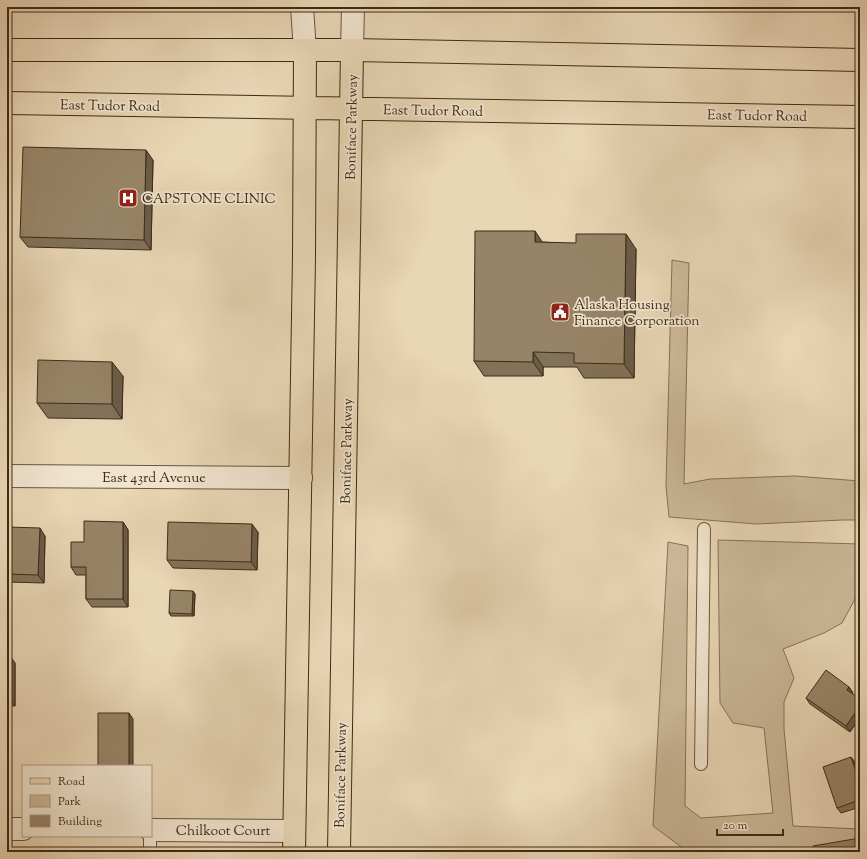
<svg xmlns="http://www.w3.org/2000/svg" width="867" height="859" viewBox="0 0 867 859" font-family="'Sorts Mill Goudy',serif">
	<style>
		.green { fill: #ccb99a; stroke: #857258 }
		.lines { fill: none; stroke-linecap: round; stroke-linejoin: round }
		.service-casing { stroke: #69563d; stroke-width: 14 }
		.minor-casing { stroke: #69563d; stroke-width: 24 }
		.tertiary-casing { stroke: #69563d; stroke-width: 24 }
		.primary-casing { stroke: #3e2b15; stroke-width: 24 }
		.service { stroke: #f1e4cf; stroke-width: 12 }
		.minor { stroke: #f1e4cf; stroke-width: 22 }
		.tertiary { stroke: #f1e4cf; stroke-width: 22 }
		.primary { stroke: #e9d6b5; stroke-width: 22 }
		.wall { fill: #827259; stroke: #3e2b15 }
		.shaded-wall { fill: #6a5c49; stroke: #3e2b15 }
		.building { fill: #978468; stroke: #3e2b15 }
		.labels { text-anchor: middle; stroke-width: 3.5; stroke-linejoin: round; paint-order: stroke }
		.street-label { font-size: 14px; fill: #3e2b15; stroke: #f1e4cf }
		.poi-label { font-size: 14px; fill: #3e2b15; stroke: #f1e4cf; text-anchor: start }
	</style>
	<rect width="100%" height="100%" fill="#e9d6b5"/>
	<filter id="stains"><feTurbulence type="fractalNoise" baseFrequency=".005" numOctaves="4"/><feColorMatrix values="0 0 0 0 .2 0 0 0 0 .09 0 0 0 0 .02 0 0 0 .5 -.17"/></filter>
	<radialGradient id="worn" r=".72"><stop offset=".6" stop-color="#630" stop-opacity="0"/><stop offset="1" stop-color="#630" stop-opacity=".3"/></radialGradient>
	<path class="green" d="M 672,260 L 689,263 L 684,484 L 710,479 L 795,476 L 860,481 L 860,520 L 842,520 L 756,524 L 669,517 L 666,486 Z
		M 718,540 L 860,544 L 860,590 L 842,623 L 824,633 L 783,649 L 794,678 L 784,702 L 784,729 L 793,826 L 860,829 L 860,841 L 817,852 L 688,852 L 653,826 L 668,542 L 688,546 L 685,806 L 701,818 L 773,813 L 764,728 L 733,723 L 720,703 Z"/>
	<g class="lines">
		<defs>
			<path id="service" d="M 701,764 L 704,529
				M 150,836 L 150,852"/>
			<path id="minor" d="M 7,476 L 301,478
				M 7,829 L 23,829
				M 151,830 L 294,831"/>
			<path id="tertiary" d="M 302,7 L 305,51
				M 352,50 L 353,7"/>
			<path id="primary" d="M 7,50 L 352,50 L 860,60
				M 7,103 C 291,109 576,111 860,117
				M 294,852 L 304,257 L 305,51
				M 339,852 L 352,50"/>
		</defs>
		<use href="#service" class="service-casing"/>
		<use href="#minor" class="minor-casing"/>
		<use href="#tertiary" class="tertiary-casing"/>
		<use href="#primary" class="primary-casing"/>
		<use href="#service" class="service"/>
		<use href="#minor" class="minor"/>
		<use href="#tertiary" class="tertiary"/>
		<use href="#primary" class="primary"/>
	</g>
	<path class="wall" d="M 153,160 L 151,250 L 28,247 L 20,237 Z
		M 543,242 L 636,249 L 634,378 L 584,378 L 577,367 L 543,367 L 543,376 L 484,376 L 474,361 Z
		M 123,376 L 122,419 L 48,418 L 37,403 Z
		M 123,522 L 128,530 L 128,607 L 92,607 L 86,599 L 86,575 L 76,575 L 71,567 L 84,542 Z
		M 7,527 L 45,536 L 44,583 L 7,582 Z
		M 258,532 L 257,570 L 173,568 L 167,560 Z
		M 195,594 L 194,616 L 171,616 L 169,613 Z
		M 7,657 L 15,663 L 15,706 L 7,706 Z
		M 849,687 L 853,693 L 852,694 L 860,699 L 860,717 L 850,732 L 810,704 L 806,698 Z
		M 851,757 L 855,763 L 860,777 L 860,807 L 841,813 L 837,808 Z"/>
	<path class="shaded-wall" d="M 146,150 L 153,160 L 151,250 L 144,240 Z
		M 535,231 L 545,246 L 535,242 Z
		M 626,234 L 636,249 L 634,378 L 624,364 Z
		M 533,352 L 543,367 L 543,376 L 533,362 Z
		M 112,362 L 123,376 L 122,419 L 112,404 Z
		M 123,522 L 128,530 L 128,607 L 123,599 Z
		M 252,524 L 258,532 L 257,570 L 251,562 Z
		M 40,528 L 45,536 L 44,583 L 38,575 Z
		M 193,591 L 195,594 L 194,616 L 192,614 Z
		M 11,657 L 15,663 L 15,706 L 11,701 Z
		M 849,687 L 853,693 L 851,695 L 847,690 Z
		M 860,706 L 860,717 L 850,732 L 846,726 Z
		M 129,713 L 133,719 L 133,766 L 129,766 Z
		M 851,757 L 855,763 L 860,777 L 860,783 Z"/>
	<path class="building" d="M 23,147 L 146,150 L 144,240 L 20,237 Z
		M 475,231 L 535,231 L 535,242 L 576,243 L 576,234 L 626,234 L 624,364 L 574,363 L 574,353 L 533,352 L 533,362 L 474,361 Z
		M 38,360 L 112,362 L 112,404 L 37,403 Z
		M 84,521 L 123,522 L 123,599 L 86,599 L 86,567 L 71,567 L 71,542 L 84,542 Z
		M 168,522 L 252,524 L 251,562 L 167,560 Z
		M 7,527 L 40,528 L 38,575 L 7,574 Z
		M 170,590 L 193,591 L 192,614 L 169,613 Z
		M 7,657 L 11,657 L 11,701 L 7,701 Z
		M 826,670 L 849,687 L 847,690 L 860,699 L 860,706 L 846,726 L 806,698 Z
		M 98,713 L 129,713 L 129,766 L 98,766 Z
		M 851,757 L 860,783 L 860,800 L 837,808 L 823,767 Z
		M 860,838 L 860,852 L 814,852 L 813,846 Z"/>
	<defs>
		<symbol id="hospital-square" viewBox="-11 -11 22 22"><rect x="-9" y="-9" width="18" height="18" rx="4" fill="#8f2418" stroke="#f1e4cf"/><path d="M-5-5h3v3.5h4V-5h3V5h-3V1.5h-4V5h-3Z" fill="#fff"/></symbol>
		<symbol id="civic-square" viewBox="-11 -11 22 22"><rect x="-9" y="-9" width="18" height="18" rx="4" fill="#8f2418" stroke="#f1e4cf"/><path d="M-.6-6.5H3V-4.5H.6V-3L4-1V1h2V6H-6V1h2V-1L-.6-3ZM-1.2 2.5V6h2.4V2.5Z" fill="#fff"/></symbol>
	</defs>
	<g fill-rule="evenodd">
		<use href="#hospital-square" x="117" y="187" width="22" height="22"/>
		<use href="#civic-square" x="549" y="301" width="22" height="22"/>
	</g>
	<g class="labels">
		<g class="street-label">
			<text transform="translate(110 105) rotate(1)" y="5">East Tudor Road</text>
			<text transform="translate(433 110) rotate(1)" y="5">East Tudor Road</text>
			<text transform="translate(757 115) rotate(1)" y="5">East Tudor Road</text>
			<text transform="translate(351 127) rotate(-89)" y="5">Boniface Parkway</text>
			<text transform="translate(346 451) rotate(-89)" y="5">Boniface Parkway</text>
			<text x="154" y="482">East 43rd Avenue</text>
			<text transform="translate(340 775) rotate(-89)" y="5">Boniface Parkway</text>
			<text x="223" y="835">Chilkoot Court</text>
		</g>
		<g class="poi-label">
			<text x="142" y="203">CAPSTONE CLINIC</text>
			<text x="574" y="309">Alaska Housing<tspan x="574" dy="16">Finance Corporation</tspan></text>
		</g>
	</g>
	<rect width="867" height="859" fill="none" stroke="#e9d6b5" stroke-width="24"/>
	<rect x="8" y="8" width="851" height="843" fill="none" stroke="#3e2b15" stroke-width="2"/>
	<rect x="12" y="12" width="843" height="835" fill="none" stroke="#3e2b15"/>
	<rect x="22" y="765" width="130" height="72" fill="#f1e4cf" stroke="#a99a85"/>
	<rect x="30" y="778" width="20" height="6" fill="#e9d6b5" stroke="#a99a85"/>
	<text x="58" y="785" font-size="12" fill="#3e2b15">Road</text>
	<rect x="30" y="795" width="20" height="12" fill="#ccb99a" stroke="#a99a85"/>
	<text x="58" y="805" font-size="12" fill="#3e2b15">Park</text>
	<rect x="30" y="815" width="20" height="12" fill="#978468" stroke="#a99a85"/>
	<text x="58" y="825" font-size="12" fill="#3e2b15">Building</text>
	<path d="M717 829v6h66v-6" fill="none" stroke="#3e2b15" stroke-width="2"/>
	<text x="723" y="829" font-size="12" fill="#3e2b15" stroke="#f1e4cf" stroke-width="3" paint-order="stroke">20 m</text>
	<rect width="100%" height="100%" filter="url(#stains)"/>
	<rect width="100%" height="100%" fill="url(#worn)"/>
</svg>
